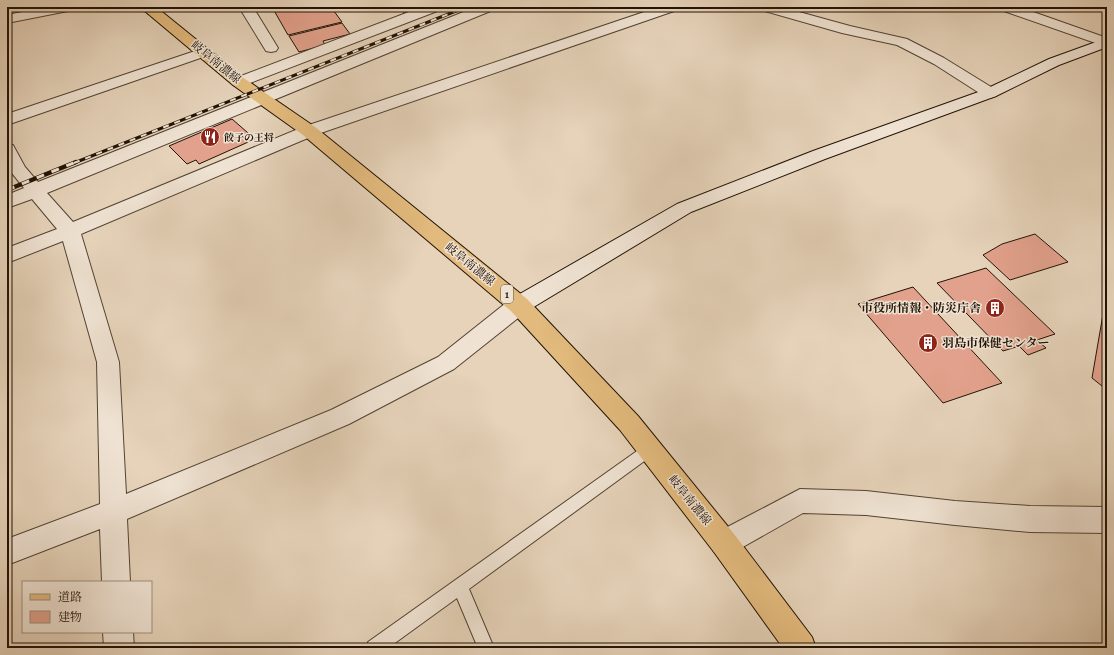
<svg xmlns="http://www.w3.org/2000/svg" width="1114" height="655" viewBox="0 0 1114 655" font-family="Alegreya,'Noto Serif JP',serif">
	<style>
		.building { fill: #e2a18c; stroke: #211305 }
		.lines { fill: none; stroke-linecap: round; stroke-linejoin: round }
		.lane-casing { stroke: #524332; stroke-width: 2 }
		.street-casing { stroke: #524332; stroke-width: 2 }
		.secondary-casing { stroke: #211305; stroke-width: 2 }
		.primary-casing { stroke: #211305; stroke-width: 2 }
		.lane { fill: #efe2d2; fill-rule: evenodd }
		.street { fill: #efe2d2; fill-rule: evenodd }
		.secondary { fill: #efe2d2; fill-rule: evenodd }
		.primary { fill: #e3ba7d; fill-rule: evenodd }
		.rail-far1-casing { stroke: #211305; stroke-width: 3 }
		.rail-casing { stroke: #211305; stroke-width: 4.5 }
		.rail-far1 { stroke: #efe2d2; stroke-width: 2; stroke-dasharray: 6; stroke-linecap: butt }
		.rail { stroke: #efe2d2; stroke-width: 3; stroke-dasharray: 8; stroke-linecap: butt }
		.labels { text-anchor: middle; stroke-width: 3; stroke-linejoin: round; paint-order: stroke }
		.far-poi-label { font-size: 10px; font-weight: bold; fill: #211305; stroke: #efe2d2; text-anchor: start }
		.shield { fill: #efe2d2; stroke: #5f5142; stroke-width: 1 }
		.shield-label { font-size: 11px; font-weight: bold; fill: #211305 }
		.street-label { font-size: 12px; fill: #211305; stroke: #efe2d2 }
		.poi-label { font-size: 12px; font-weight: bold; fill: #211305; stroke: #efe2d2; text-anchor: end }
	</style>
	<rect width="100%" height="100%" fill="#e6d3ba"/>
	<filter id="stains"><feTurbulence type="fractalNoise" baseFrequency=".005" numOctaves="4"/><feColorMatrix values="0 0 0 0 .2 0 0 0 0 .09 0 0 0 0 .02 0 0 0 .5 -.17"/></filter>
	<radialGradient id="worn" r=".72"><stop offset=".6" stop-color="#630" stop-opacity="0"/><stop offset="1" stop-color="#630" stop-opacity=".3"/></radialGradient>
	<path class="building" d="M 272,7 L 331,7 L 342,22 L 288,35 Z
		M 399,7 L 426,7 L 405,14 Z
		M 342,23 L 350,34 L 323,41 L 325,45 L 299,52 L 289,36 Z
		M 232,119 L 255,139 L 199,164 L 196,160 L 187,164 L 169,146 Z
		M 1035,234 L 1068,262 L 1010,280 L 983,255 L 1002,244 Z
		M 986,268 L 1055,334 L 1037,340 L 1046,348 L 1028,355 L 1019,346 L 1003,351 L 937,283 Z
		M 913,287 L 1002,383 L 943,403 L 858,304 Z
		M 1107,291 L 1107,390 L 1092,378 Z"/>
	<g class="lines">
		<defs>
			<path id="lane" d="M 649,444 L 654,446 L 656,450 L 654,454 L 469,589 L 494,648 L 478,648 L 457,598 L 388,648 L 366,648 L 368,642 L 644,446 Z"/>
			<path id="street" d="M 47,7 L 75,7 L 73,10 L 68,11 L 7,23 L 7,15 Z
				M 239,7 L 253,7 L 278,48 L 276,51 L 271,52 L 266,51 Z
				M 422,7 L 442,7 L 440,10 L 245,85 L 239,87 L 233,85 L 231,82 L 233,79 Z
				M 476,7 L 495,7 L 493,10 L 47,193 L 73,222 L 303,127 L 659,7 L 679,7 L 677,10 L 315,135 L 81,234 L 119,362 L 126,494 L 331,410 L 438,357 L 511,299 L 519,297 L 527,299 L 530,305 L 527,311 L 454,369 L 349,424 L 127,519 L 130,582 L 102,582 L 100,529 L 7,565 L 7,539 L 100,504 L 97,362 L 63,241 L 7,263 L 7,248 L 57,229 L 32,199 L 7,208 L 7,195 L 24,188 L 7,167 L 7,144 L 13,145 L 25,167 L 38,182 Z
				M 759,7 L 781,7 L 850,26 L 907,39 L 944,58 L 996,90 L 998,93 L 996,96 L 990,98 L 984,96 L 934,64 L 897,45 L 842,33 L 761,10 Z
				M 999,7 L 1019,7 L 1107,38 L 1107,47 L 1001,10 Z
				M 204,48 L 209,49 L 211,52 L 209,55 L 7,125 L 7,114 Z
				M 800,489 L 866,491 L 955,501 L 1030,506 L 1107,507 L 1107,533 L 1030,532 L 955,525 L 866,515 L 803,513 L 734,552 L 724,556 L 714,552 L 710,543 L 714,534 Z
				M 103,632 L 133,632 L 134,648 L 104,648 Z"/>
			<path id="secondary" d="M 1107,38 L 1107,47 L 1059,65 L 996,96 L 825,159 L 691,212 L 527,311 L 519,313 L 511,311 L 508,305 L 511,299 L 677,204 L 813,151 L 984,90 L 1049,59 Z"/>
			<path id="primary" d="M 140,7 L 156,7 L 245,79 L 315,127 L 527,299 L 638,416 L 734,534 L 812,637 L 816,648 L 783,648 L 714,552 L 620,430 L 511,311 L 303,135 L 233,85 Z"/>
		</defs>
		<use href="#lane" class="lane-casing"/>
		<use href="#street" class="street-casing"/>
		<use href="#secondary" class="secondary-casing"/>
		<use href="#primary" class="primary-casing"/>
		<use href="#lane" class="lane"/>
		<use href="#street" class="street"/>
		<use href="#secondary" class="secondary"/>
		<use href="#primary" class="primary"/>
		<defs>
			<path id="rail-far1" d="M 74,163 L 466,7"/>
			<path id="rail" d="M 7,190 L 76,162"/>
		</defs>
		<use href="#rail-far1" class="rail-far1-casing"/>
		<use href="#rail" class="rail-casing"/>
		<use href="#rail-far1" class="rail-far1"/>
		<use href="#rail" class="rail"/>
	</g>
	<defs>
		<symbol id="restaurant-disc" viewBox="-11 -11 22 22"><circle r="9.5" fill="#8f2418" stroke="#efe2d2"/><path d="M-5-6h1v4h1v-4h1v4h1v-4h1v5L-1.5 .5V6h-2V.5L-5-1ZM5-6V6H3V1.5H1.5Q1.5-4 5-6Z" fill="#fff"/></symbol>
		<symbol id="building-disc" viewBox="-11 -11 22 22"><circle r="9.5" fill="#8f2418" stroke="#efe2d2"/><path d="M-4-6H4V6H1V3H-1V6H-4ZM-2.5-4.3h1.7v1.8h-1.7ZM.8-4.3h1.7v1.8H.8ZM-2.5-1h1.7V.8h-1.7ZM.8-1h1.7V.8H.8Z" fill="#fff"/></symbol>
	</defs>
	<g fill-rule="evenodd">
		<use href="#restaurant-disc" x="199" y="126" width="22" height="22"/>
		<use href="#building-disc" x="984" y="297" width="22" height="22"/>
		<use href="#building-disc" x="917" y="332" width="22" height="22"/>
	</g>
	<g class="labels">
		<g class="far-poi-label">
			<text x="224" y="141">餃子の王将</text>
		</g>
		<rect class="shield" x="501" y="285" width="12" height="18" rx="3"/>
		<g class="shield-label">
			<text x="507" y="298">1</text>
		</g>
		<g class="street-label">
			<text transform="translate(216 62) rotate(39)" y="4">岐阜南濃線</text>
			<text transform="translate(470 264) rotate(39)" y="4">岐阜南濃線</text>
			<text transform="translate(690 500) rotate(51)" y="4">岐阜南濃線</text>
		</g>
		<g class="poi-label">
			<text x="981" y="312">市役所情報・防災庁舎</text>
			<text x="942" y="347" text-anchor="start">羽島市保健センター</text>
		</g>
	</g>
	<rect width="1114" height="655" fill="none" stroke="#e6d3ba" stroke-width="24"/>
	<rect x="8" y="8" width="1098" height="639" fill="none" stroke="#211305" stroke-width="2"/>
	<rect x="12" y="12" width="1090" height="631" fill="none" stroke="#211305"/>
	<rect x="22" y="581" width="130" height="52" fill="#efe2d2" stroke="#9d8f80"/>
	<rect x="30" y="594" width="20" height="6" fill="#e3ba7d" stroke="#9d8f80"/>
	<text x="58" y="601" font-size="12" fill="#211305">道路</text>
	<rect x="30" y="611" width="20" height="12" fill="#e2a18c" stroke="#9d8f80"/>
	<text x="58" y="621" font-size="12" fill="#211305">建物</text>
	<rect width="100%" height="100%" filter="url(#stains)"/>
	<rect width="100%" height="100%" fill="url(#worn)"/>
</svg>
